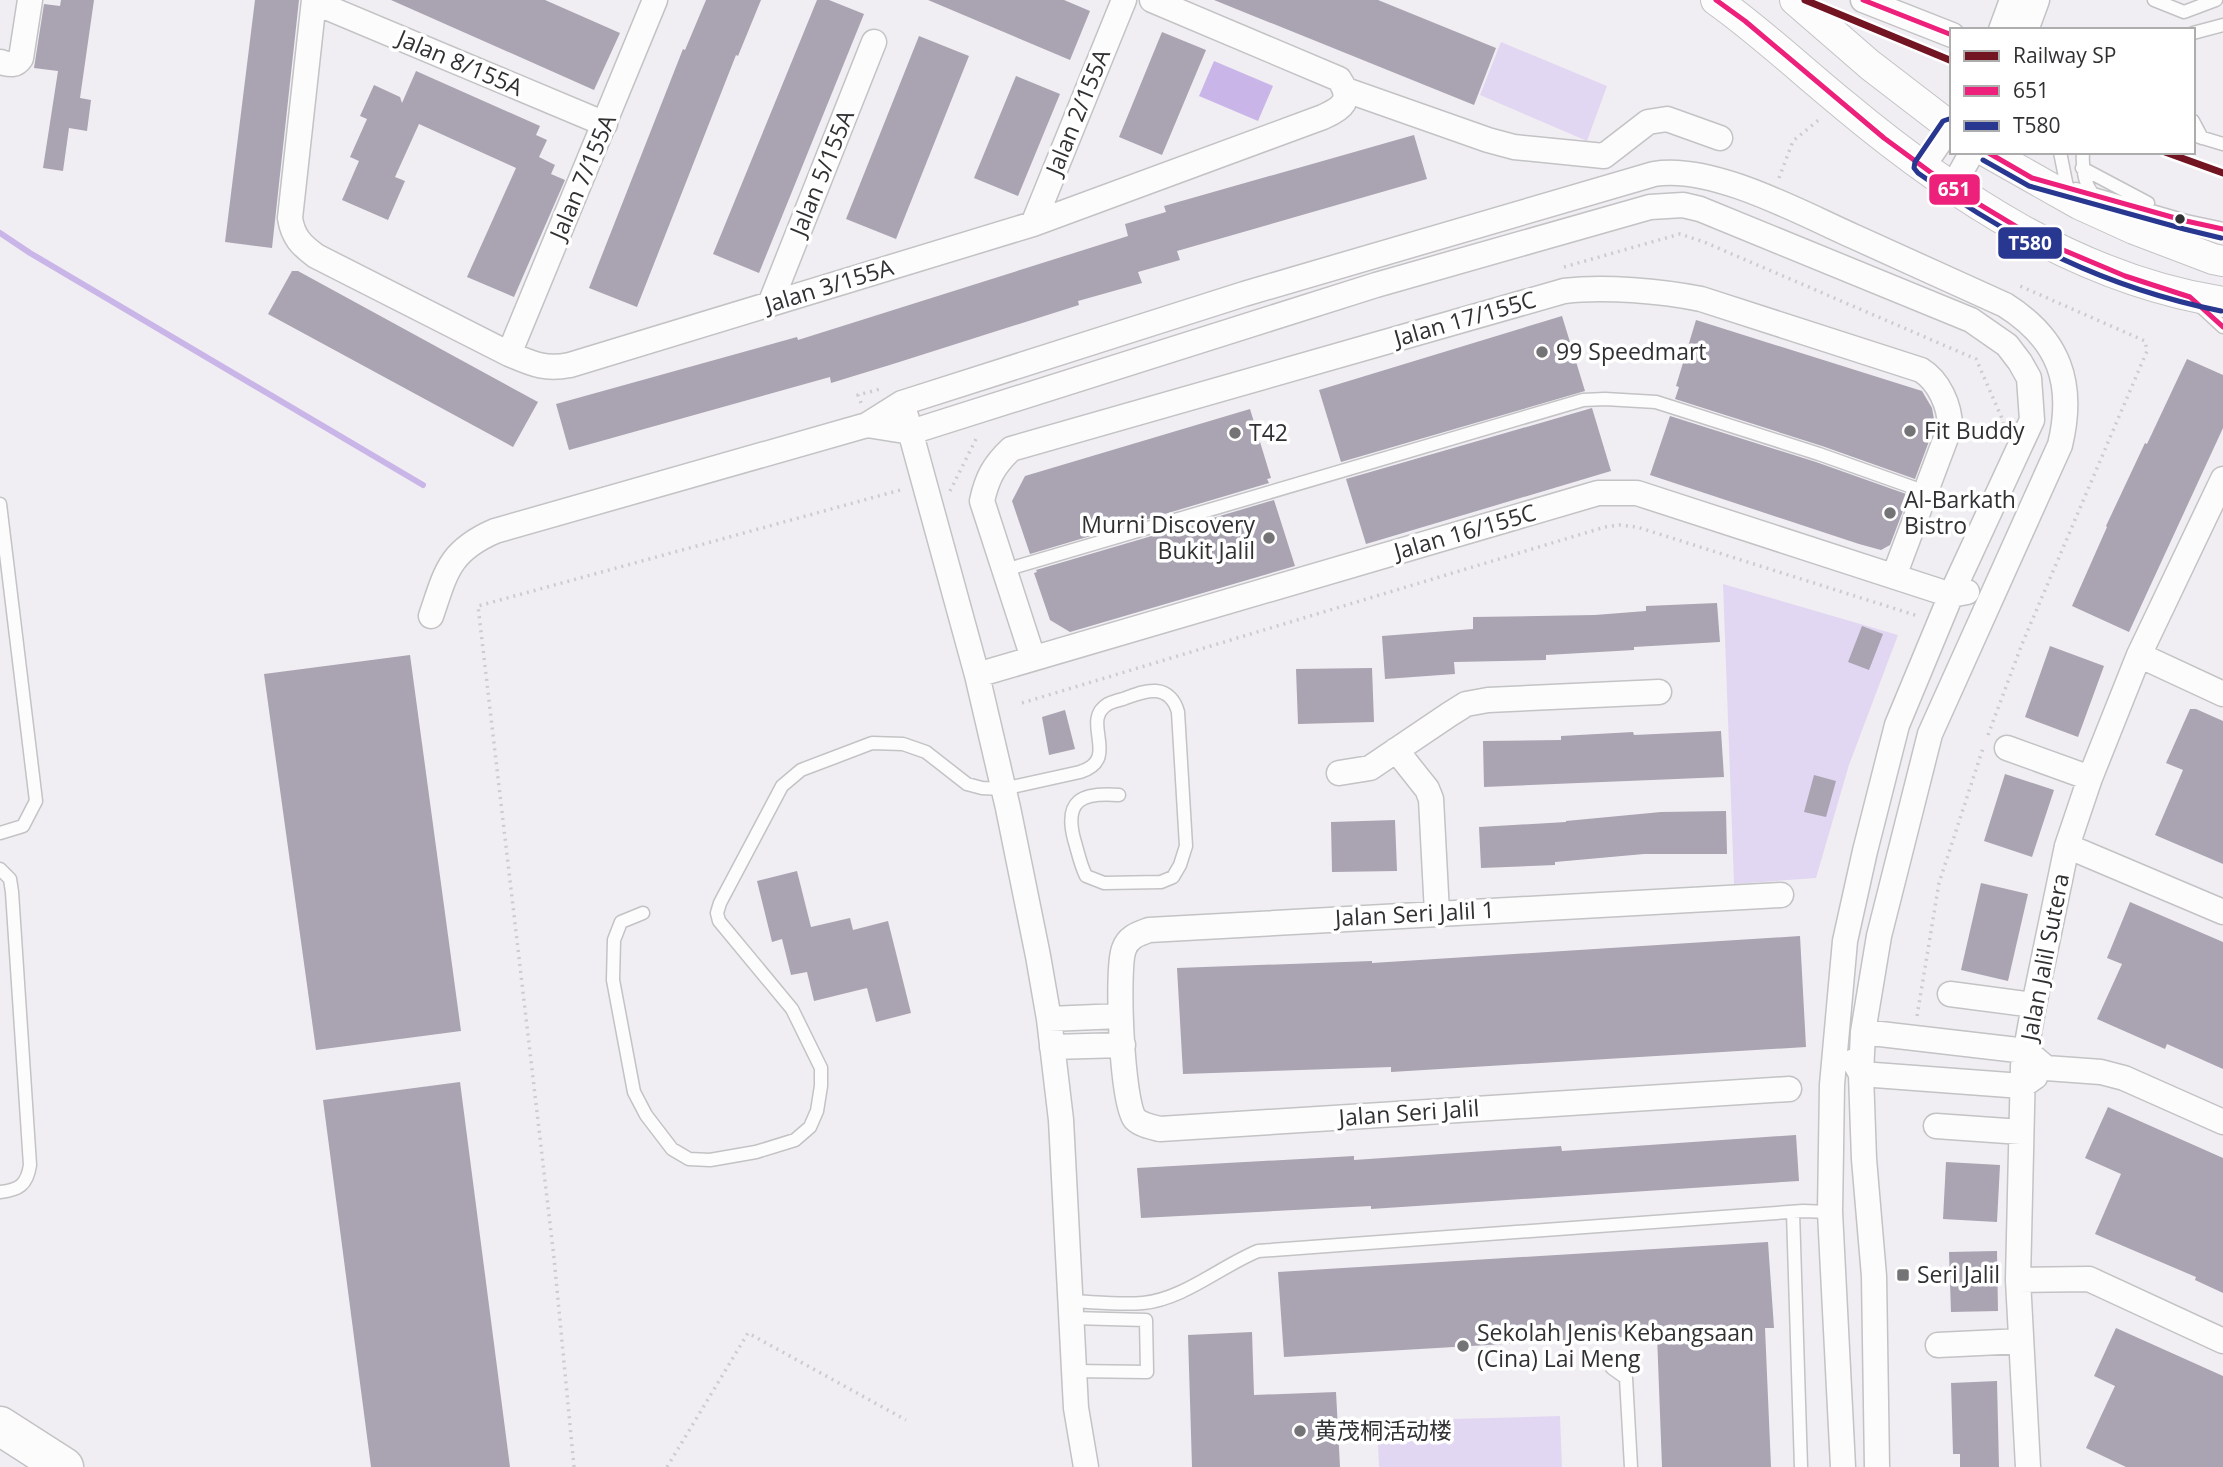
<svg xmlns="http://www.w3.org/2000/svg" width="2223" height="1467" viewBox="0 0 2223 1467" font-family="'Open Sans','Noto Sans SC',sans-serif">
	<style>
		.green { fill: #e2d7f2 }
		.water { fill: #cab5e8 }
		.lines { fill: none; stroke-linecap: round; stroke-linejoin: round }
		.stream { stroke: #cab5e8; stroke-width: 6 }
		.building { fill: #aaa3b2 }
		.service-casing { stroke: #c3c2c4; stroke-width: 15 }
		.minor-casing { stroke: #c3c2c4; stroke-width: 27 }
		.tertiary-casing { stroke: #c3c2c4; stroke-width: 32 }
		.trunk-casing { stroke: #c3c2c4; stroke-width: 41 }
		.path { stroke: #ccccce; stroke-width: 3.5; stroke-dasharray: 2 5; stroke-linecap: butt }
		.service { stroke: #fdfcfd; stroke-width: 12 }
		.minor { stroke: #fdfcfd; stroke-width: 24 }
		.tertiary { stroke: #fdfcfd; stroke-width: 30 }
		.trunk { stroke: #fdfcfd; stroke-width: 38 }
		.bus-1-casing { stroke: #fff; stroke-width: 10 }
		.bus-2-casing { stroke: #fff; stroke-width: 10 }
		.bus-1 { stroke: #ed207b; stroke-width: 5 }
		.bus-2 { stroke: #283890; stroke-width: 5 }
		.rail-1-casing { stroke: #fff; stroke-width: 12 }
		.rail-1 { stroke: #721422; stroke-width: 7 }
		.bus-dot { fill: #313133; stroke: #fff; stroke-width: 2.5 }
		.poi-dot { fill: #747376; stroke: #fff; stroke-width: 2.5 }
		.labels { text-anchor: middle; stroke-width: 7; stroke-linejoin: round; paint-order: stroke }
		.street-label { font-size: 23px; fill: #313133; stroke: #fff }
		.poi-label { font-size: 23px; fill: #313133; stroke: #fff; text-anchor: start }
		.line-badge { stroke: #fff; stroke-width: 2.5 }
		.badge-label { font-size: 19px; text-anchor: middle; font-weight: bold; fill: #fff }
	</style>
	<rect width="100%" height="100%" fill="#f0eef2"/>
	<path class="green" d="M 1501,42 L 1607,86 L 1587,141 L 1480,95 Z
		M 1723,584 L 1898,635 L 1849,765 L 1816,878 L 1734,884 Z
		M 1560,1416 L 1562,1467 L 1379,1467 L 1377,1421 Z"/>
	<path class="water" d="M 1214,61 L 1273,86 L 1258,121 L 1199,96 Z"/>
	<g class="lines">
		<path class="stream" d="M 0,233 L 30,253 L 423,485"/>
	</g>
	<path class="building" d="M 61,0 L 94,0 L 80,98 L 91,100 L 87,131 L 69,128 L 63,171 L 43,168 L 58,71 L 34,68 L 44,4 L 60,6 Z
		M 255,0 L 299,0 L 272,248 L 225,242 Z
		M 391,0 L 545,0 L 620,33 L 594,90 Z
		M 706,0 L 761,0 L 738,56 L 736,55 L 637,307 L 589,288 L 683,49 L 685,50 Z
		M 817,0 L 829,0 L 864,14 L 759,273 L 713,254 Z
		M 928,0 L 1064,0 L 1090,11 L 1070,60 Z
		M 1214,0 L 1378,0 L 1496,48 L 1474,105 Z
		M 1162,32 L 1206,50 L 1162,155 L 1119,137 Z
		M 919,36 L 969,56 L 896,239 L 846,219 Z
		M 416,71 L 540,126 L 536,135 L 547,140 L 539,157 L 555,165 L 551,174 L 565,180 L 514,297 L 467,277 L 516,168 L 419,124 L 395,177 L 405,181 L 388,220 L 342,200 L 359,161 L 350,157 L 367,119 L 360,116 L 374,85 L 400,97 L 402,103 Z
		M 1016,76 L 1060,94 L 1018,196 L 974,178 Z
		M 1414,135 L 1427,179 L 1177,251 L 1180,260 L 1138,272 L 1142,283 L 1078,301 L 1079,305 L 893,364 L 831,383 L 830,377 L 569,450 L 556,404 L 797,337 L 798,340 L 1128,236 L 1125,224 L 1166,212 L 1164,206 Z
		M 292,271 L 298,271 L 538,402 L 513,447 L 268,314 Z
		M 1562,316 L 1585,391 L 1341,462 L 1319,390 Z
		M 1696,320 L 1922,391 L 1932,408 L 1935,425 L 1915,479 L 1822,446 L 1675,399 L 1679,387 L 1676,386 Z
		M 2187,359 L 2223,375 L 2223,428 L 2129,632 L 2072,606 L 2107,527 L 2106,526 L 2145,443 L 2147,444 Z
		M 1592,408 L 1611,471 L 1366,544 L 1346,479 Z
		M 1250,409 L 1271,478 L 1267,479 L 1269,483 L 1030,554 L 1012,501 L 1025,476 Z
		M 1670,416 L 1816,462 L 1909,495 L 1890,545 L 1881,550 L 1859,544 L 1650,475 Z
		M 1274,500 L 1295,566 L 1070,632 L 1050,620 L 1034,573 L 1037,572 L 1036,570 Z
		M 1717,603 L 1720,642 L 1634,647 L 1634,650 L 1546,655 L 1546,660 L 1454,662 L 1455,674 L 1385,679 L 1382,636 L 1473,629 L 1473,617 L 1595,615 L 1646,611 L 1646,606 Z
		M 1862,626 L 1883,634 L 1869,670 L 1848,662 Z
		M 2050,646 L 2104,666 L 2078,737 L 2025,717 Z
		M 410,655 L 461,1031 L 316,1050 L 264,674 Z
		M 1372,668 L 1374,722 L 1298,724 L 1296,669 Z
		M 2190,709 L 2196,709 L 2223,721 L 2223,864 L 2155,835 L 2183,770 L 2166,763 Z
		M 1065,710 L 1075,749 L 1049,755 L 1042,717 Z
		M 1721,731 L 1724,777 L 1484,787 L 1483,741 L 1561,740 L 1561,736 L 1633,732 L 1634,735 Z
		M 2005,774 L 2054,790 L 2032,857 L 1984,841 Z
		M 1814,775 L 1836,781 L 1826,817 L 1804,812 Z
		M 1726,811 L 1727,854 L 1644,854 L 1555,862 L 1555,865 L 1481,868 L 1479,827 L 1566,822 L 1566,821 L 1661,812 Z
		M 1395,820 L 1397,871 L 1332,872 L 1331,822 Z
		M 797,871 L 811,927 L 850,918 L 853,930 L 888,921 L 911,1013 L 876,1022 L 867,988 L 814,1001 L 807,972 L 791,975 L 782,939 L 772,942 L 757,881 Z
		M 1981,883 L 2028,894 L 2008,981 L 1961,970 Z
		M 2130,902 L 2223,942 L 2223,1069 L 2167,1044 L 2165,1049 L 2097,1019 L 2122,964 L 2107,958 Z
		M 1800,936 L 1806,1047 L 1391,1072 L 1391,1067 L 1183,1074 L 1177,968 L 1372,961 L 1372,963 Z
		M 460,1082 L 510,1467 L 371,1467 L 323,1100 Z
		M 2108,1107 L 2223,1158 L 2223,1293 L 2195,1280 L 2196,1277 L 2095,1234 L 2121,1174 L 2085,1158 Z
		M 1796,1135 L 1799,1181 L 1371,1209 L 1371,1206 L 1141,1218 L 1137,1168 L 1354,1156 L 1354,1160 L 1561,1146 L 1562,1151 Z
		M 1946,1162 L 2000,1165 L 1997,1222 L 1943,1219 Z
		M 1768,1242 L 1774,1328 L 1765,1328 L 1771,1467 L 1662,1467 L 1657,1335 L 1284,1357 L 1278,1272 Z
		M 1997,1251 L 1998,1311 L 1951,1312 L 1949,1252 Z
		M 2116,1328 L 2223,1376 L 2223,1467 L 2126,1467 L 2086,1448 L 2115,1386 L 2094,1376 Z
		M 1252,1332 L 1254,1395 L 1336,1392 L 1340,1467 L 1192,1467 L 1188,1335 Z
		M 1997,1381 L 1999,1467 L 1960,1467 L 1960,1454 L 1953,1454 L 1951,1383 Z"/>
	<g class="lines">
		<defs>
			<path id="service" d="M 2154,0 L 2184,12 L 2216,0
				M 2193,33 L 2223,25
				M 2193,121 L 2202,138
				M 2193,135 L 2223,144
				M 2060,152 L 2067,187 L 2071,192
				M 2083,152 C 2082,167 2084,187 2096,197
				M 2082,168 L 2148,203
				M 2076,189 L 2186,221 L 2223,229
				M 2197,303 L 2223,327
				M 0,504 L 36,801 L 23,826 L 0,833
				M 1005,570 L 1583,400 L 1605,399 L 1656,402 L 1819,454 L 1926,492
				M 0,869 L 10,879 L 12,892 L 30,1165 C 27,1185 19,1190 0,1192
				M 643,913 L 621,922 L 614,940 L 613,980 L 634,1092 L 646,1115 L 672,1149 L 689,1159 L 710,1160 L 756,1152 L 795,1140 L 810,1127 L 817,1111 L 821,1086 L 821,1068 L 792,1009 L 719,921 L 717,913 L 720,903 L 782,786 L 801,770 L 872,743 L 903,744 L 926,752 L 967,784 L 982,788 L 1003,789 L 1080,772 C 1122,759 1079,721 1108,704 C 1112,702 1119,700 1123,699 C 1134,695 1145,690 1156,691 C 1168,692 1175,701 1178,712 L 1186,846 L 1180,865 L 1173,877 L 1161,882 L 1104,883 L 1086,876 C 1080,864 1078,852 1074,839 C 1064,800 1082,792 1119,795
				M 1793,1212 L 1801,1467
				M 1071,1301 C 1095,1302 1120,1305 1143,1303 C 1184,1299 1221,1266 1258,1251 L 1803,1211 L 1830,1212
				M 1072,1318 L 1146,1320 L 1147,1372 L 1074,1371
				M 1612,1368 L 1626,1378 L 1631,1467"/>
			<path id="minor" d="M 314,0 L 290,218 C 293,237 301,245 316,256 L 509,354 C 533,364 544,370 570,365 L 1033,224 L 1323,117 C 1343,108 1353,100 1339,79 L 1152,0
				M 1863,0 L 1952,35
				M 314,2 L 605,124
				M 2001,30 L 2012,0
				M 2026,30 L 2037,0
				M 0,62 C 9,64 15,67 21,58 L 30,0
				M 1346,90 L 1488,140 L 1514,147 L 1604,156 L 1648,122 L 1667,119 L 1720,138
				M 1923,166 L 1952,124
				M 1952,188 L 1972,152
				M 1033,224 L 1124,0
				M 770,304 L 874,42
				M 509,354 L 655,0
				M 906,416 L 977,675 L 1008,808 L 1038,956 L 1049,1019 L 1061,1120 L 1076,1408 L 1086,1467
				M 867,425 L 911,432 L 1376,285 L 1650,207 L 1683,205 L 1700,209 L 1971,320 L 2007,345 L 2020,362 L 2029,378 L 2032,420 L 1951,595 L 1897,725 L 1865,851 L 1845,941 L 1832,1085 L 1830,1212 L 1843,1467
				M 431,616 C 446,572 449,551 495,531 L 867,425 L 902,403 L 1244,294 L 1654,174 C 1712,164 1801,213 1855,237 C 1905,260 1955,282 2005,305 C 2059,339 2075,383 2060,445 L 1930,734 L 1879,936 L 1863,1032 L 1861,1074 L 1864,1159 L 1874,1276 L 1877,1467
				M 2139,655 L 2223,694
				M 1033,658 L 982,501 C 987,478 994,465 1011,449 L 1564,291 C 1604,286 1661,291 1701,299 L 1921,370 C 1939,381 1950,406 1950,427 L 1894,576
				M 977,675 L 1598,493 L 1637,493 L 1951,595 L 1967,592
				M 2007,748 L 2090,778
				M 1396,750 L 1427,789 L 1431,799 L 1437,913
				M 1339,773 L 1370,768 L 1450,714 L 1466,704 L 1488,700 L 1659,692
				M 2067,846 L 2223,912
				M 1781,895 L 1149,930 C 1138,934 1128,937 1124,949 C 1116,968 1122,1106 1135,1119 C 1141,1125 1152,1127 1160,1129 L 1789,1089
				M 1950,994 L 2034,1005
				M 1049,1019 L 1120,1016
				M 1863,1032 L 2026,1051 L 2046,1068 L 2101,1072 L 2124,1078 L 2223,1122
				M 1052,1047 L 1123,1045
				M 1854,1061 L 1861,1074 L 2022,1086 L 2035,1077
				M 1936,1126 L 2021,1132
				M 2018,1280 L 2089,1279 L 2223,1341
				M 1938,1345 L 2021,1341
				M 2028,1467 L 2018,1280 L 2023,1066 L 2034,1005 L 2067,846 L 2090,778 L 2139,655 L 2223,479"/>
			<path id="tertiary" d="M 1716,0 C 1761,32 1801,70 1844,105 C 1953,196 2080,280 2223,302
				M 1795,0 L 1870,65 L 1952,128
				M 1987,152 L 2079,204 L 2134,229 L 2213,259 L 2223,261"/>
			<path id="trunk" d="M 0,1426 L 64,1467"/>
		</defs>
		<use href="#service" class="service-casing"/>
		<use href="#minor" class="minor-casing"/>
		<use href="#tertiary" class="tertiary-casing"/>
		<use href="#trunk" class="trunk-casing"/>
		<path class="path" d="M 1779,178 L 1793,141 L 1821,118
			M 1564,267 L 1680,234 L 1704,242 L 1976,359 L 2004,423 L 2002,428
			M 861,403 L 858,395 L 880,389
			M 950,491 L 978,435
			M 1022,703 L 1605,527 L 1620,525 L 1637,527 L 1918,616
			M 1988,735 L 2022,644 L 2147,351 L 2145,341 L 2020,286
			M 1917,1016 L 1939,883 L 1984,745
			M 574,1467 L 554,1258 L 478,606 L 904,489
			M 667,1467 L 748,1333 L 906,1420"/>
		<use href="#service" class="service"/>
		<use href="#minor" class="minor"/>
		<use href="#tertiary" class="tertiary"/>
		<use href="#trunk" class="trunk"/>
		<defs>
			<path id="bus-1" d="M 1716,0 L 1745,21 L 1884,138 L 1952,188 L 2037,239 L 2125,276 L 2190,297 L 2223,327
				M 1863,0 L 1952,35
				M 1987,152 L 2032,178 L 2186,221 L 2223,229"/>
			<path id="bus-2" d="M 1952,118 L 1943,121 L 1915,162 L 1914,168 L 1918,173 C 2013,241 2106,288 2221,311
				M 1983,160 L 2029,186 L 2184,229 L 2221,238"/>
		</defs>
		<use href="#bus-1" class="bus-1-casing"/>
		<use href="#bus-2" class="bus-2-casing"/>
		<use href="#bus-1" class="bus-1"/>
		<use href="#bus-2" class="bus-2"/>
		<defs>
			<path id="rail-1" d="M 1805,0 L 1952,61
				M 2165,152 L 2223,173"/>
		</defs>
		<use href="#rail-1" class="rail-1-casing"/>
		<use href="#rail-1" class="rail-1"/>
	</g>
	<circle class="bus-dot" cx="2180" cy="219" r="6"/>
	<g class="poi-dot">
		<circle cx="1542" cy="352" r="7"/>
		<circle cx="1910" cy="431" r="7"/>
		<circle cx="1235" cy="433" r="7"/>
		<circle cx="1890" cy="513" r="7"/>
		<circle cx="1269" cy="538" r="7"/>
		<rect x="1896" y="1268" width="14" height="14" rx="3.5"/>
		<circle cx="1463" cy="1346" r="7"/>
		<circle cx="1300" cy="1431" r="7"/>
	</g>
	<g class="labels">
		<g class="street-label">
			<text transform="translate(460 63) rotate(23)" y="8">Jalan 8/155A</text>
			<text transform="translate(1078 112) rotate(-68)" y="8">Jalan 2/155A</text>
			<text transform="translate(822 173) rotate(-68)" y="8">Jalan 5/155A</text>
			<text transform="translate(583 177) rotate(-67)" y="8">Jalan 7/155A</text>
			<text transform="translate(829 286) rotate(-17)" y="8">Jalan 3/155A</text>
			<text transform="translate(1465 319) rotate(-16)" y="8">Jalan 17/155C</text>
			<text transform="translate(1465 532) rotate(-16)" y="8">Jalan 16/155C</text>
			<text transform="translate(1415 914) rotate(-3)" y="8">Jalan Seri Jalil 1</text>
			<text transform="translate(2045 957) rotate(-79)" y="8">Jalan Jalil Sutera</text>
			<text transform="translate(1409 1113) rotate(-4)" y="8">Jalan Seri Jalil</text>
		</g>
		<g class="poi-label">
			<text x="1556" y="360">99 Speedmart</text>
			<text x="1924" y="439">Fit Buddy</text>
			<text x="1249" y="441">T42</text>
			<text x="1904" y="508">Al-Barkath<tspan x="1904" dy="26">Bistro</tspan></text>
			<text x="1255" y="533" text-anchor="end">Murni Discovery<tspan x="1255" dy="26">Bukit Jalil</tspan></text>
			<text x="1917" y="1283">Seri Jalil</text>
			<text x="1477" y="1341">Sekolah Jenis Kebangsaan<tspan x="1477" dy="26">(Cina) Lai Meng</tspan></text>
			<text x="1314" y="1439">黄茂桐活动楼</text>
		</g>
	</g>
	<g class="line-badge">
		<rect x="1928" y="173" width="53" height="33" rx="7" fill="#ed207b"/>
		<rect x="1997" y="226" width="66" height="34" rx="7" fill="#283890"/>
	</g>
	<g class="badge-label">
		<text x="1954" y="196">651</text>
		<text x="2030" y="250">T580</text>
	</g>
	<rect x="1950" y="28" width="245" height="126" fill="#ffffff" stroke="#adadad" stroke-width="2"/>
	<rect x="1964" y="51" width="35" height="10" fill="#721422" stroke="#adadad" stroke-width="2"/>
	<text x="2013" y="63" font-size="21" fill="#313133">Railway SP</text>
	<rect x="1964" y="86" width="35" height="10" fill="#ed207b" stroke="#adadad" stroke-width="2"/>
	<text x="2013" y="98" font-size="21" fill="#313133">651</text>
	<rect x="1964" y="121" width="35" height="10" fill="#283890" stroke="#adadad" stroke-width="2"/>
	<text x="2013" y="133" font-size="21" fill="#313133">T580</text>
</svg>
